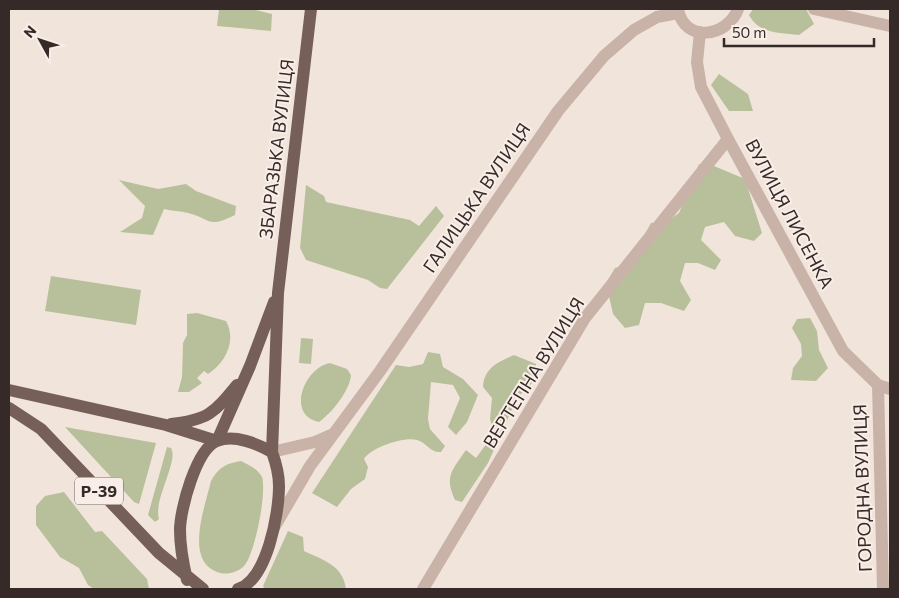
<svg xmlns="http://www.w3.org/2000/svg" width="899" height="598" viewBox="0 0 899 598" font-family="Commissioner,sans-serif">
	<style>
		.green { fill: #b8c09b }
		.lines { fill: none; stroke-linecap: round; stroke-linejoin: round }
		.minor { stroke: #c9b2a7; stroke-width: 12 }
		.major { stroke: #775f59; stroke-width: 12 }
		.labels { text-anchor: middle; stroke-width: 4; stroke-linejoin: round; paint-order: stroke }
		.shield { fill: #f9eee7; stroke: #706561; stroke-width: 1 }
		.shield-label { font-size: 16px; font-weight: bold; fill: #352a28 }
		.street-label { font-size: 18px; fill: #352a28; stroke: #f9eee7 }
	</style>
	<rect width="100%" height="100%" fill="#f1e4db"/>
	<path class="green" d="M 219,9 L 252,9 L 272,14 L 271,31 L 217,26 Z
		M 753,9 L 806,9 L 814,24 L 799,35 C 780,33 759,34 749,15 Z
		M 719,74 L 748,94 L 753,111 L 729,111 L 711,85 Z
		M 699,164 L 714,166 L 745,179 L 762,233 L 754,241 L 735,236 L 724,222 L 705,227 L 701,240 L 721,260 L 715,270 L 698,263 L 685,263 L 680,281 L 691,300 L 684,311 L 661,303 L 645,303 L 639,325 L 625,328 L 613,314 L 606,283 L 615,268 L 637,262 L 637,248 L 651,223 L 668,221 L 679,213 Z
		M 119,180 L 158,189 L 186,184 L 196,191 L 236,206 L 235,215 C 207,229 212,219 188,213 C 180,211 172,211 164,209 L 153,235 L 120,232 L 142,218 L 145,206 Z
		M 306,185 L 324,196 L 326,202 L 410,220 L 419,226 L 436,206 L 444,216 L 387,289 L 380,288 L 368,280 L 306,260 L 300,248 Z
		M 51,276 L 141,290 L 136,325 L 45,311 Z
		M 197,313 L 226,321 C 237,341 225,363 208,374 L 204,371 L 197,378 L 202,383 L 189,392 L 178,392 L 182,377 L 183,343 L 187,335 L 187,314 Z
		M 810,318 L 817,331 L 819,350 L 828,368 L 816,381 L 791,380 L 793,368 L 802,356 L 801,344 L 792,328 L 797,319 Z
		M 301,338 L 313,339 L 311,364 L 299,363 Z
		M 428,352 L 440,354 L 443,367 L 463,379 L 478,395 L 467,422 L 456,435 L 448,427 L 460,398 L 453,385 L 431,382 L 428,419 L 430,429 L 445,446 L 441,452 C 430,453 427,443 417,440 C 404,436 370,448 364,459 L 368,467 L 365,479 L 351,489 L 337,507 L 312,493 L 396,365 L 409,367 L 423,364 Z
		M 514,355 L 536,364 L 536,379 L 517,398 L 488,463 L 462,502 L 455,500 C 444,477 452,470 466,450 L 476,458 L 490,439 L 493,429 L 490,419 L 492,398 L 483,387 C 484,368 498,362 514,355 Z
		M 330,363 L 347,369 L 351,375 C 350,390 332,413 319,422 C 285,415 305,367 330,363 Z
		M 65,427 L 156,443 L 139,504 L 134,502 Z
		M 167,447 L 171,448 C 179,461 153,500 159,519 L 155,522 L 148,515 Z
		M 241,461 C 249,465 258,469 262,477 C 267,492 255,554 244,566 C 238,572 228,575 220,573 C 183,563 205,507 211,481 C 218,468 226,463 241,461 Z
		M 64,492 L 95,532 L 102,531 L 147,579 L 149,589 L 94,589 L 88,585 L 79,568 L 60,557 L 36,525 L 36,506 L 45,496 Z
		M 288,531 L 303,537 L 304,551 C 323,560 343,565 346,589 L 265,589 L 263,586 Z"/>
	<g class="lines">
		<path class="minor" d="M 678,9 C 684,43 727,38 738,9
			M 814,9 L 890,26
			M 700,32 L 697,62 L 701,87 L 728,139 L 843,351 L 878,385 L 890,389
			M 878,385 L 883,589
			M 272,452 L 315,442 L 331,435
			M 275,526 L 310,466 L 380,371 L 558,111 L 604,56 L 634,30 L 657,17 L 678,13
			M 423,589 L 585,318 L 728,139"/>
		<path class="major" d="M 9,390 L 166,425 L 217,441
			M 9,408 L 41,429 L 159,553 L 203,589
			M 171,424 C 208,420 214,413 237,385
			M 217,441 L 250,366 L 274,302
			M 187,580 C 183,563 180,547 180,530 C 180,510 196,449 217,441 C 234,434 258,444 272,452
			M 238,589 C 267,580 279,514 279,486 C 279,473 276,463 272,452 L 278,293 L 311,9"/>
	</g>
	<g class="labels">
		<rect class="shield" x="75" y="477.5" width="48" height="27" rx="4"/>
		<g class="shield-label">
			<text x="99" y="497">Р-39</text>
		</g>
		<g class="street-label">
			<text transform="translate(277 149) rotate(-83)" y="6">ЗБАРАЗЬКА ВУЛИЦЯ</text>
			<text transform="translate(477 198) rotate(-56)" y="6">ГАЛИЦЬКА ВУЛИЦЯ</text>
			<text transform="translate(789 214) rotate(62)" y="6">ВУЛИЦЯ ЛИСЕНКА</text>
			<text transform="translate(534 373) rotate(-58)" y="6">ВЕРТЕПНА ВУЛИЦЯ</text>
			<text transform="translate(863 488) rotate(-92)" y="6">ГОРОДНА ВУЛИЦЯ</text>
		</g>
	</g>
	<rect width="899" height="598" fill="none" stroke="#352a28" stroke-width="20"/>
	<g transform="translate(40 40) rotate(310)" stroke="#f9eee7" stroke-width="4" paint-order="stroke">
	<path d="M0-4L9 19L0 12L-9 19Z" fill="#352a28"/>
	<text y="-8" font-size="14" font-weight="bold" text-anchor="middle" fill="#352a28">N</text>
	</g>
	<path d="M724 38v8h150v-8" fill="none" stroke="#352a28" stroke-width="2.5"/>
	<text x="732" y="38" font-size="15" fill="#352a28" stroke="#f9eee7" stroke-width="4" paint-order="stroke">50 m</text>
</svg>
